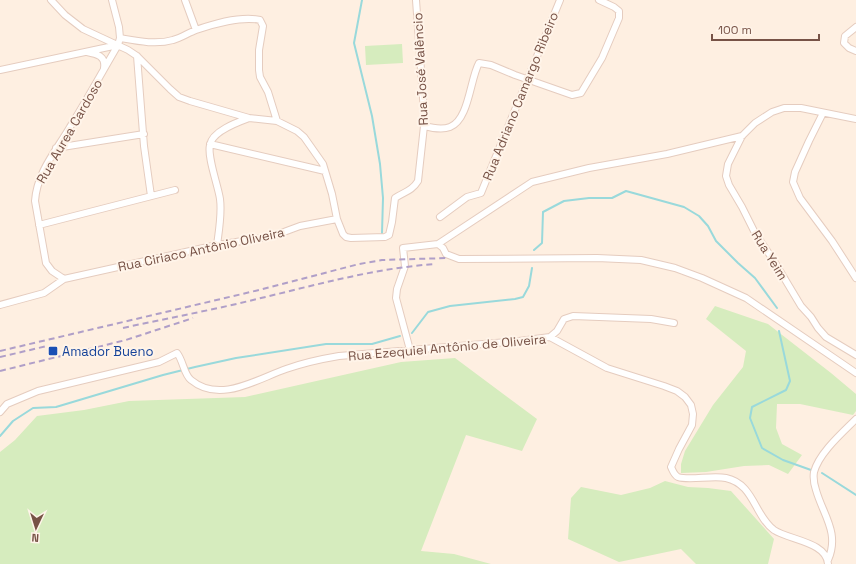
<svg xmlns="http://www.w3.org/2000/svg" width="856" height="564" viewBox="0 0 856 564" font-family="'Space Grotesk',sans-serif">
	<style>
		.green { fill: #d6ecbe }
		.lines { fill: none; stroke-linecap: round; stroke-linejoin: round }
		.stream { stroke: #99d9db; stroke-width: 2 }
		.minor-casing { stroke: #e5ccbf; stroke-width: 8 }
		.minor { stroke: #fff; stroke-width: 6 }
		.rail { stroke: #b09fc8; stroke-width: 2; stroke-dasharray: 6 4; stroke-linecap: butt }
		.transit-dot { fill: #1a4fb4; stroke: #fff4e9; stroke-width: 1.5 }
		.labels { text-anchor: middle; stroke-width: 4; stroke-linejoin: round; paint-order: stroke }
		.street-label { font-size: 13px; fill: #775246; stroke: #fff4e9 }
		.transit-label { font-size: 13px; fill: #164399; stroke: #fff4e9; text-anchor: start }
	</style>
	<rect width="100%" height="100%" fill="#feefe1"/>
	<path class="green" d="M 402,44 L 403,63 L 366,65 L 365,46 Z
		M 715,306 L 768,324 L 831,373 L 856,394 L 856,411 L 853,415 L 800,404 L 777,404 L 776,428 L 782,444 L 802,455 L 788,474 L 769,465 L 744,466 L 706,472 L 681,473 L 681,464 L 685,451 L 713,405 L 743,367 L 746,351 L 706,319 Z
		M 455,358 L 537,419 L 522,451 L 466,435 L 421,551 L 454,554 L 491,564 L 0,564 L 0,452 L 15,440 L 37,416 L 84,410 L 129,401 L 245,397 L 401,362 Z
		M 665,481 L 688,487 L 708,488 L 731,491 L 774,539 L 768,564 L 696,564 L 681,549 L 619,562 L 568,539 L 571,498 L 581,487 L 621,495 L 650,488 Z"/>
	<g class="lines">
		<path class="stream" d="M 362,0 L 354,43 L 372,116 L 380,164 L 383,198 L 382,233
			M 534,250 L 542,243 L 543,212 L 564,201 L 589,198 L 612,198 L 626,191 L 684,207 L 699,216 L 708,226 L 716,241 L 738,263 L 755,278 L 777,308
			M 779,331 L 790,381 L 786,390 L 752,407 L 750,418 L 762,448 L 783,460 L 811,470
			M 412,333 L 428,312 L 450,306 L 515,299 L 523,297 L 529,286 L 532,268
			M 0,436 L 13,421 L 33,408 L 56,407 L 163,375 L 195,367 L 236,358 L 326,344 L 372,344 L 400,336
			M 822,473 L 856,495"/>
		<defs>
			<path id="minor" d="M 51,0 L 65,15 L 83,29 L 128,50 L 137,56 L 170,89 L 179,97 L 190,101 L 249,118 L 277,121 L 297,131 L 304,137 L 323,164 L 332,194 L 337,219 L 343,234 L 346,237 L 351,238 L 385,237 L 389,235 L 392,222 L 395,198 C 404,192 412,191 418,181 L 424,126 L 424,112 L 416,0
				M 112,0 L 119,27 L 120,38
				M 185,0 L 196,30
				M 856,27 L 845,36 L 844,43 L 849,48 L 856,51
				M 87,52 C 97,54 106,56 104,68
				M 137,56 L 144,146 L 151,196
				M 0,70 L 118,45
				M 823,113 L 809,141 L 795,172 L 793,182 L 800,198 L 832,241 L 856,278
				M 856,119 L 801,108 L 784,108 L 772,112 L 755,123 L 742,136 L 728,164 L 726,176 L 729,185 L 742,207 L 755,233 L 774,261 L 801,306 L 811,317 L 818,328 L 826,337 L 856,355
				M 424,126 C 432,128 442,130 450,127 C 469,120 470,79 479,63 L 491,65 L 515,75 L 572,95 L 581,93 L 602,58 L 619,18 L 619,11 L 614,7 L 599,0
				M 210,144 L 325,171
				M 56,148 L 144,134
				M 440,217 L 467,197 L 481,193 L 560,0
				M 39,225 L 175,190
				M 438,244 L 532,182 L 589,168 L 667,154 L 742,136
				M 217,245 C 219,230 222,214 220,199 C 218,185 207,157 210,145 C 212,131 238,122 249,118
				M 64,279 L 52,271 L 46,263 L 35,201 C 37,172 56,151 70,127 C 87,100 102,72 118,45 L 120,38 C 137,41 156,45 173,40 C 181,38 188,33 196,30 C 213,24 242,16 260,20 L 263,26 L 259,50 L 259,70 L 260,77 L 268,92 L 277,121
				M 0,305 L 44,293 L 64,279 L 217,245 L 273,236 L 300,226 L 337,219
				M 550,337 L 557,331 L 564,319 L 573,316 L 651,319 L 674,323
				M 410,350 L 396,298 L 397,289 L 405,266 L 403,248 L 438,244 L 443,248 L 446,254 L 459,259 L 597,258 L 641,260 L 675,268 L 702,278 L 746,298 L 856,373
				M 0,412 L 7,404 L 38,391 L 159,362 L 177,353 C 183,360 184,375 191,380 C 220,404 257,379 286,369 C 303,363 321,359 339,356 L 519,341 L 550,337 L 607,368 L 664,386 L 677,391 L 685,397 L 691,405 L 693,414 L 692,425 L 679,449 L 671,467 C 673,471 674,475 678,477 C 689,481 712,475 726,478 C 754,484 754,515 774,530 C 789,540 827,542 828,564
				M 828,560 C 840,533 823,515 816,490 C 814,484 813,478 814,472 C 819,453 842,433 856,419"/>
		</defs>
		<use href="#minor" class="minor-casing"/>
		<use href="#minor" class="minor"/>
		<path class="rail" d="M 123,328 C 168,318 213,310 257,299 C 316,285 375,268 436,264
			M 0,351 L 259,290 L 359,264 L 382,260 L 448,258
			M 0,357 L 47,346
			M 0,371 L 126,340 L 193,318"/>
	</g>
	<rect class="transit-dot" x="48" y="346" width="10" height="10" rx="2"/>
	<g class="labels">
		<g class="street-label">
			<text transform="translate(420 69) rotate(-93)" y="5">Rua José Valêncio</text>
			<text transform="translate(520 96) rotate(-68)" y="5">Rua Adriano Camargo Ribeiro</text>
			<text transform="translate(69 131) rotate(-60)" y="5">Rua Aurea Cardoso</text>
			<text transform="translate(201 249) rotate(-12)" y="5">Rua Ciriaco Antônio Oliveira</text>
			<text transform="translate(770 255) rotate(58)" y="5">Rua Yeim</text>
			<text transform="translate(447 347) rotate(-5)" y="5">Rua Ezequiel Antônio de Oliveira</text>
		</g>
		<g class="transit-label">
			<text x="62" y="356">Amador Bueno</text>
		</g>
	</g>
	<g transform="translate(36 528) rotate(184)" stroke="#fff4e9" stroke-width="3" paint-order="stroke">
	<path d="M0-3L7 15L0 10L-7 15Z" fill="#775246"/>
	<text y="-6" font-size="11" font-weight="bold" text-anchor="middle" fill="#775246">N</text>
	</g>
	<path d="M712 34v6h107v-6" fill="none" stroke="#775246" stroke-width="2"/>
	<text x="718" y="34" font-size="12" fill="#775246" stroke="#fff4e9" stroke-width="3" paint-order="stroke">100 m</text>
</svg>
